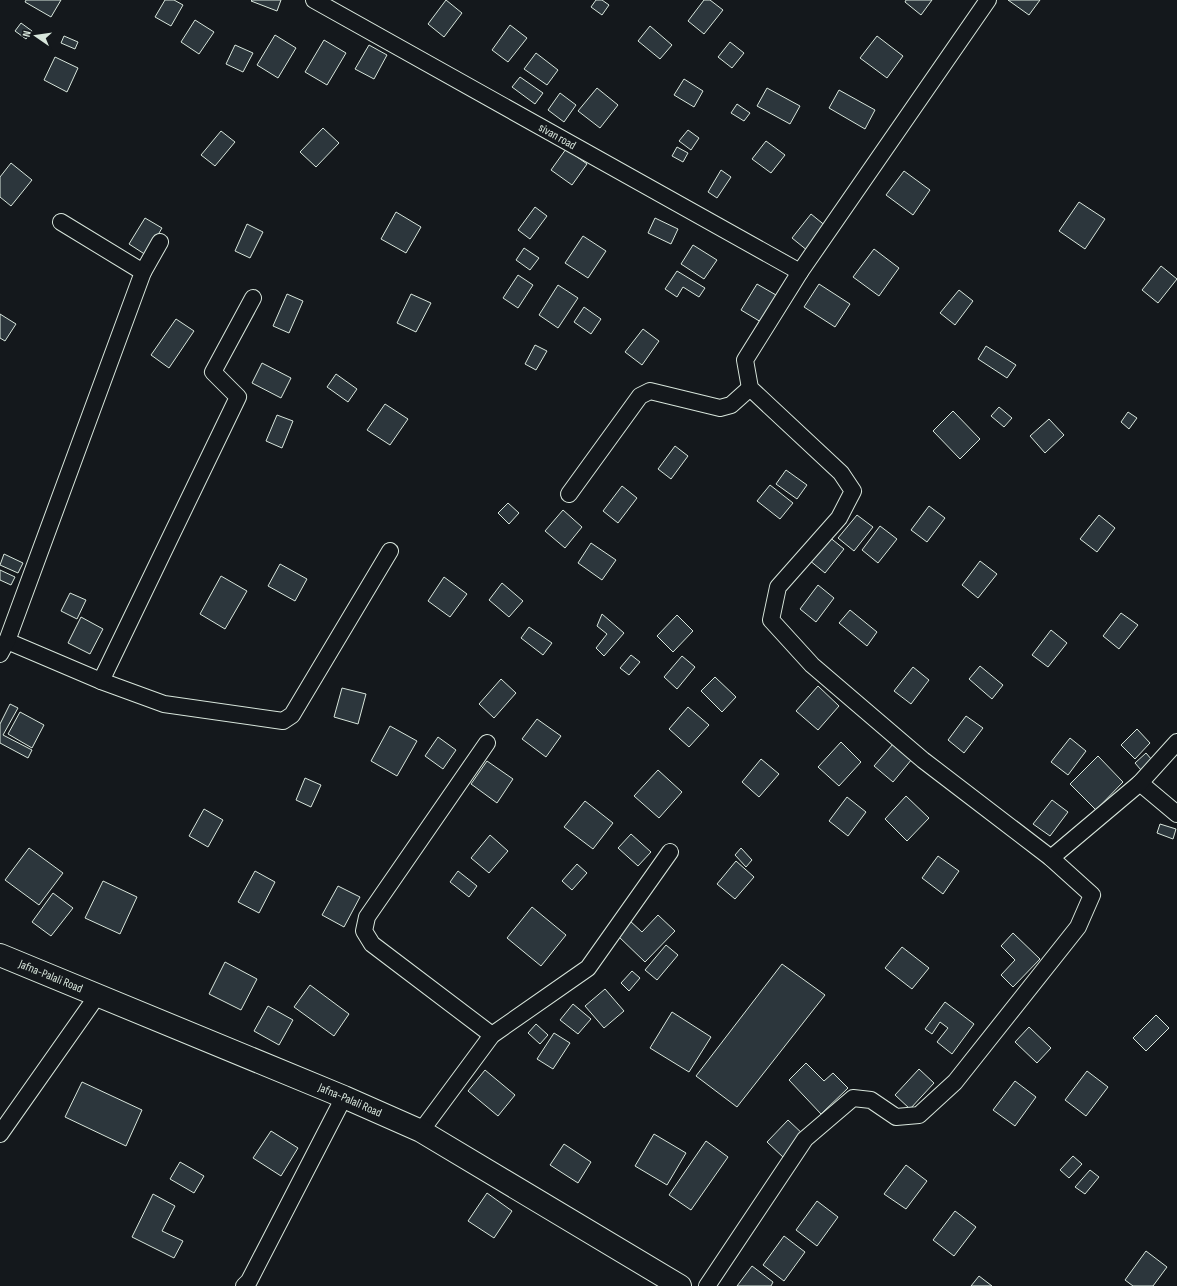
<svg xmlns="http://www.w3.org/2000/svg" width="1177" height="1286" viewBox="0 0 1177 1286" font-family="'Sofia Sans Condensed',sans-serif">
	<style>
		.building { fill: #2c363c; stroke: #d8e6dc }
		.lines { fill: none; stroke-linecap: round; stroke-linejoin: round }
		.street-casing { stroke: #d8e6dc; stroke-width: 18 }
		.primary-casing { stroke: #d8e6dc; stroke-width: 24 }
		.street { stroke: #14181c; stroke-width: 16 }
		.primary { stroke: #14181c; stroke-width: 22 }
		.labels { text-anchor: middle; stroke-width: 3; stroke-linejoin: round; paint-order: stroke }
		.street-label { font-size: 12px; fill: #d8e6dc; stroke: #14181c }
	</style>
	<rect width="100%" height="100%" fill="#14181c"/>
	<path class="building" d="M 26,0 L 61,0 L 51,17 L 25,2 Z
		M 165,0 L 174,0 L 183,5 L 171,26 L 155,17 Z
		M 252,0 L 281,0 L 277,11 L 251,1 Z
		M 446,0 L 462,13 L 444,37 L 428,24 Z
		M 596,0 L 602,0 L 609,5 L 602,15 L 591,7 Z
		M 704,0 L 710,0 L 723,10 L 704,34 L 688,21 Z
		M 906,0 L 932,0 L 921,15 L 905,2 Z
		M 1008,0 L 1040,0 L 1029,15 Z
		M 195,20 L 214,32 L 199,54 L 181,42 Z
		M 21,23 L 32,31 L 26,39 L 15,31 Z
		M 510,25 L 527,38 L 508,62 L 492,50 Z
		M 650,26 L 672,45 L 660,59 L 638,41 Z
		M 275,35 L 296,48 L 278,78 L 257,65 Z
		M 64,36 L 78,42 L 75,49 L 61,43 Z
		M 877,36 L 903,56 L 887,78 L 860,58 Z
		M 324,40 L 346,53 L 327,85 L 305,72 Z
		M 730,42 L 744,53 L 732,68 L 718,57 Z
		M 235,45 L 253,53 L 243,72 L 226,64 Z
		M 369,45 L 387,55 L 374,79 L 355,69 Z
		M 536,53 L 558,70 L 547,85 L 524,69 Z
		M 55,57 L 78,68 L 67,92 L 44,80 Z
		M 520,77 L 543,93 L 535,104 L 512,87 Z
		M 684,79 L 703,91 L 694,107 L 674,95 Z
		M 597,88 L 618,105 L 600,128 L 578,111 Z
		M 767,88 L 800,106 L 790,124 L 757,106 Z
		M 839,90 L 875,110 L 865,129 L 829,108 Z
		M 560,93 L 576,105 L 564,122 L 548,110 Z
		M 737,104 L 750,113 L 744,121 L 731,113 Z
		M 323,128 L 339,143 L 316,167 L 300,152 Z
		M 688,130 L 699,138 L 691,150 L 679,141 Z
		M 221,131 L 235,142 L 215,166 L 201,155 Z
		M 766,141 L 785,155 L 771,173 L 752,159 Z
		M 677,147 L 688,153 L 683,162 L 672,156 Z
		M 566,149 L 587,164 L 572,185 L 551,170 Z
		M 11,163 L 32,180 L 11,206 L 0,197 L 0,177 Z
		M 721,170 L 731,177 L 717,198 L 708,192 Z
		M 904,171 L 930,190 L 913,215 L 886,195 Z
		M 1079,202 L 1105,219 L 1085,249 L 1059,231 Z
		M 535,207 L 547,216 L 530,239 L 518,230 Z
		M 396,212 L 421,227 L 406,253 L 381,239 Z
		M 811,214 L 827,227 L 808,251 L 792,238 Z
		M 145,218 L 162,228 L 146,255 L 129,244 Z
		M 655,218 L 678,229 L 671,244 L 648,233 Z
		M 247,224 L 263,232 L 250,258 L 235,251 Z
		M 583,236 L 606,251 L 588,278 L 565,263 Z
		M 693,245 L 717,260 L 704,279 L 681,264 Z
		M 524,248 L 539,258 L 530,270 L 516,260 Z
		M 874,249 L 899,268 L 879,296 L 853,277 Z
		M 1161,266 L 1177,279 L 1158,303 L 1142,290 Z
		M 677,271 L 705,288 L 699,297 L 683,287 L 677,297 L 665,289 Z
		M 518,275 L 533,285 L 518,308 L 503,298 Z
		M 757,284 L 776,295 L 761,322 L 741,310 Z
		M 819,284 L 850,304 L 835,327 L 804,307 Z
		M 558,285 L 578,298 L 558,328 L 539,315 Z
		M 959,290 L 973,301 L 955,325 L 940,313 Z
		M 287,294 L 303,301 L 289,333 L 273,326 Z
		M 411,294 L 431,303 L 416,332 L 397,323 Z
		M 584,307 L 601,319 L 591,334 L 574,322 Z
		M 0,314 L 16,324 L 5,341 L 0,338 Z
		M 176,319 L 194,331 L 169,368 L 151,355 Z
		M 643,329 L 659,341 L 642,365 L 625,352 Z
		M 535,345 L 547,351 L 536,370 L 525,364 Z
		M 986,346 L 1016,365 L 1007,378 L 978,359 Z
		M 262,363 L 291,378 L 281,398 L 252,383 Z
		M 336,374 L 357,389 L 348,402 L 327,387 Z
		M 385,404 L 408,419 L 390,445 L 367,430 Z
		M 999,407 L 1012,418 L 1004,427 L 991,416 Z
		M 953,411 L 980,439 L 960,459 L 933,431 Z
		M 1128,412 L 1137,418 L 1129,429 L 1121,422 Z
		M 277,415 L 293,421 L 282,448 L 266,441 Z
		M 1049,419 L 1064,435 L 1045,453 L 1030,436 Z
		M 675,446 L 688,456 L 671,479 L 658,469 Z
		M 786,470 L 807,485 L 797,499 L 776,484 Z
		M 770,485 L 793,503 L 780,519 L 757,501 Z
		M 622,486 L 637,498 L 618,523 L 603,511 Z
		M 508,503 L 519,513 L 509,524 L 498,513 Z
		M 929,506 L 945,518 L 927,542 L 911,530 Z
		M 563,510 L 582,527 L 565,548 L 545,531 Z
		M 857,515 L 873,527 L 854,551 L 838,538 Z
		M 1099,515 L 1115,528 L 1097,552 L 1080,539 Z
		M 880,526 L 897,539 L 878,563 L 862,550 Z
		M 828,536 L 844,549 L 825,573 L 809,560 Z
		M 591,543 L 616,560 L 602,580 L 578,563 Z
		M 4,554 L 23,563 L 18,573 L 0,565 Z
		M 980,561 L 997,574 L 978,598 L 962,585 Z
		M 280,564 L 307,579 L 295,601 L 268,586 Z
		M 0,570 L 15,577 L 11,585 L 0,580 Z
		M 221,576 L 247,591 L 225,629 L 200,614 Z
		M 444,577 L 467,594 L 450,617 L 428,601 Z
		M 502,583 L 523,601 L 509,617 L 489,600 Z
		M 818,585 L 834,598 L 816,622 L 800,609 Z
		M 70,593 L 86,600 L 77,619 L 61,611 Z
		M 850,610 L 877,632 L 867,646 L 839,623 Z
		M 1121,613 L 1138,625 L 1119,649 L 1103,636 Z
		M 602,614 L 624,633 L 604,656 L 596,648 L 607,634 L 597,626 Z
		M 677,615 L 693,631 L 673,652 L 657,636 Z
		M 81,617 L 103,629 L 90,654 L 68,643 Z
		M 529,627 L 552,643 L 543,655 L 521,638 Z
		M 1051,630 L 1067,643 L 1048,667 L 1032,655 Z
		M 631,655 L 640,662 L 629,675 L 620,668 Z
		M 682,656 L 695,667 L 677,689 L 664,677 Z
		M 980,666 L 1003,685 L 992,699 L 969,679 Z
		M 913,667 L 929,680 L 911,704 L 894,691 Z
		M 715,677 L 736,697 L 722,712 L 701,691 Z
		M 501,679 L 516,693 L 494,718 L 479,704 Z
		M 818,686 L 839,706 L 818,730 L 796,711 Z
		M 342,688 L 366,694 L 358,724 L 334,717 Z
		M 10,704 L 18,708 L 3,735 L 32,750 L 28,758 L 0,743 L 0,724 Z
		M 688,707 L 709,725 L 689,747 L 669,729 Z
		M 20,712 L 44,725 L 32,748 L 8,734 Z
		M 966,716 L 983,728 L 964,753 L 948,740 Z
		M 537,719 L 561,736 L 546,757 L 522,739 Z
		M 390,726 L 417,741 L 397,776 L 371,761 Z
		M 1137,729 L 1150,743 L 1135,759 L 1121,745 Z
		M 438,737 L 456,750 L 443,769 L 425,756 Z
		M 1070,738 L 1086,751 L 1068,775 L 1051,762 Z
		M 841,742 L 861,762 L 839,786 L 818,767 Z
		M 893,744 L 912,759 L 893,782 L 874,766 Z
		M 1146,753 L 1152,760 L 1141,770 L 1135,763 Z
		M 1098,756 L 1123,782 L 1096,810 L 1070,784 Z
		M 761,759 L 779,774 L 759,797 L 742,782 Z
		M 487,761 L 513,779 L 497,803 L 471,784 Z
		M 658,770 L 682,792 L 659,818 L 634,796 Z
		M 305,778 L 321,785 L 311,807 L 296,800 Z
		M 906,796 L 929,818 L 907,841 L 885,819 Z
		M 847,797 L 866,812 L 848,836 L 829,821 Z
		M 1052,800 L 1068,812 L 1050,836 L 1033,824 Z
		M 585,801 L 613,823 L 593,849 L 564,827 Z
		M 204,809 L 223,820 L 208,847 L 189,836 Z
		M 1160,824 L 1176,829 L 1173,839 L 1157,833 Z
		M 631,834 L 651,852 L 638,866 L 618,848 Z
		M 490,835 L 508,851 L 489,873 L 471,858 Z
		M 29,848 L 63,873 L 39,905 L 5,880 Z
		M 741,848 L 752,860 L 746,867 L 735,855 Z
		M 938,856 L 959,871 L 943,894 L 922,878 Z
		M 736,861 L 754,877 L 735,899 L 717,884 Z
		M 577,864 L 587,873 L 572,890 L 562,881 Z
		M 255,871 L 275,882 L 259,913 L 238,902 Z
		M 458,871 L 477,886 L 469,897 L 450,882 Z
		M 103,881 L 137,897 L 120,934 L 85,918 Z
		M 338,886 L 360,897 L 344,927 L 322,915 Z
		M 53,893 L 73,908 L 51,936 L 32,922 Z
		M 532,907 L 566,935 L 541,966 L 507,938 Z
		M 658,915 L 675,931 L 645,962 L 617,935 L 630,921 L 642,932 Z
		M 1013,933 L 1040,959 L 1013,987 L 1001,975 L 1015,960 L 1001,946 Z
		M 666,945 L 678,955 L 657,980 L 645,970 Z
		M 902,947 L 929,968 L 912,989 L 885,968 Z
		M 225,962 L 257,979 L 241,1010 L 209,994 Z
		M 782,964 L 825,995 L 737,1107 L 696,1076 Z
		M 632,971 L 640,978 L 629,991 L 621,983 Z
		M 310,985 L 349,1014 L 334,1036 L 294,1007 Z
		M 605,989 L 624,1011 L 604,1028 L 585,1006 Z
		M 945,1002 L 974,1024 L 952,1054 L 937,1042 L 948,1028 L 940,1022 L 932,1034 L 925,1029 Z
		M 573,1004 L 591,1019 L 578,1034 L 560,1020 Z
		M 268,1006 L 293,1020 L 279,1045 L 254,1031 Z
		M 672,1012 L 711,1037 L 689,1072 L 650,1048 Z
		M 1156,1015 L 1169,1028 L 1146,1051 L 1133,1038 Z
		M 536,1024 L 548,1035 L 540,1044 L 528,1033 Z
		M 1029,1027 L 1051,1048 L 1037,1063 L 1015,1042 Z
		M 554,1033 L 570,1043 L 553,1069 L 537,1059 Z
		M 806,1063 L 824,1081 L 833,1073 L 848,1088 L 821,1114 L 789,1080 Z
		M 919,1069 L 934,1083 L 910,1109 L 895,1095 Z
		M 485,1070 L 515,1095 L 498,1116 L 468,1091 Z
		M 1087,1071 L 1108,1087 L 1086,1116 L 1065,1100 Z
		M 1015,1081 L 1036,1097 L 1015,1126 L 993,1110 Z
		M 82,1082 L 142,1110 L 126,1146 L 65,1117 Z
		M 788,1120 L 805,1136 L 784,1158 L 767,1142 Z
		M 271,1131 L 298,1148 L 281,1176 L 253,1158 Z
		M 654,1134 L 686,1153 L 667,1185 L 635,1166 Z
		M 706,1141 L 728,1157 L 691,1210 L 669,1195 Z
		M 564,1144 L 591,1162 L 578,1183 L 550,1165 Z
		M 1073,1156 L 1082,1164 L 1069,1178 L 1060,1170 Z
		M 180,1162 L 204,1176 L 194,1193 L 170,1179 Z
		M 906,1165 L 927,1181 L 906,1209 L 884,1194 Z
		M 1090,1170 L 1099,1177 L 1085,1194 L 1075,1187 Z
		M 487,1193 L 512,1211 L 494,1238 L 468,1221 Z
		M 153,1194 L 175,1206 L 162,1231 L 183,1241 L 174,1258 L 132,1237 Z
		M 817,1201 L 838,1217 L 817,1246 L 796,1230 Z
		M 955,1211 L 976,1227 L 954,1256 L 933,1240 Z
		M 784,1236 L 805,1252 L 784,1281 L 763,1265 Z
		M 1146,1251 L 1167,1267 L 1153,1286 L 1133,1286 L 1125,1280 Z
		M 752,1266 L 773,1282 L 771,1286 L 737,1286 Z
		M 979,1276 L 992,1286 L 971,1286 Z"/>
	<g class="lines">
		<defs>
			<g id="street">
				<path id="s1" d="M 314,0 L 800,272"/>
				<path d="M 143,272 L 160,242"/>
				<path d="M 569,494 L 640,396 L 650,391 L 720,408 L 731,405 L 750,388"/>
				<path d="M 7,641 L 101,681 L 164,704 L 283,721 L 292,715 L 390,551"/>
				<path d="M 0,654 L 7,641 L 143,272 L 61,222"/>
				<path d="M 101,681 L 238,397 L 213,372 L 253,298"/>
				<path d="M 487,743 L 367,917 L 364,931 L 372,944 L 492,1035"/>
				<path d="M 1140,783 L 1177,814"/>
				<path d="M 1051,858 L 1140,783 L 1177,742"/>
				<path d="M 421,1131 L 492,1035 L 588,968 L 670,852"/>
				<path d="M 0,1134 L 97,996"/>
				<path d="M 244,1286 L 249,1281 L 344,1097"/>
				<path d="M 707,1286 L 805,1139 L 853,1098 L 871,1100 L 896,1117 L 919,1115 L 955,1082 L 1078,927 L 1092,895 L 1051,858 L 923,760 L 812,665 L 771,620 L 778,587 L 839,518 L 853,491 L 841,473 L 750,388 L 745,360 L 800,272 L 988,0"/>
			</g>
			<g id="primary">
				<path id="s2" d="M 0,955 L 344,1097 L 421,1131 L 680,1286"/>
			</g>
		</defs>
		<use href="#street" class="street-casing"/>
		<use href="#primary" class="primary-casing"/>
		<use href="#street" class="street"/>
		<use href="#primary" class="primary"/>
	</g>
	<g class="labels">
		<g class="street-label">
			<text dy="4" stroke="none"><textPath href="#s1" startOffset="279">sivan road</textPath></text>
			<text dy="4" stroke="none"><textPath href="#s2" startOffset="55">Jafna-Palali Road</textPath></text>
			<text dy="4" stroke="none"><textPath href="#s2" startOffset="379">Jafna-Palali Road</textPath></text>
		</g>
	</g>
	<g transform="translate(36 36) rotate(283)" stroke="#14181c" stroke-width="3" paint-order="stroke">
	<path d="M0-3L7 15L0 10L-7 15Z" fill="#d8e6dc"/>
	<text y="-6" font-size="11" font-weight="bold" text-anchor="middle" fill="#d8e6dc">N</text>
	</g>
</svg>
